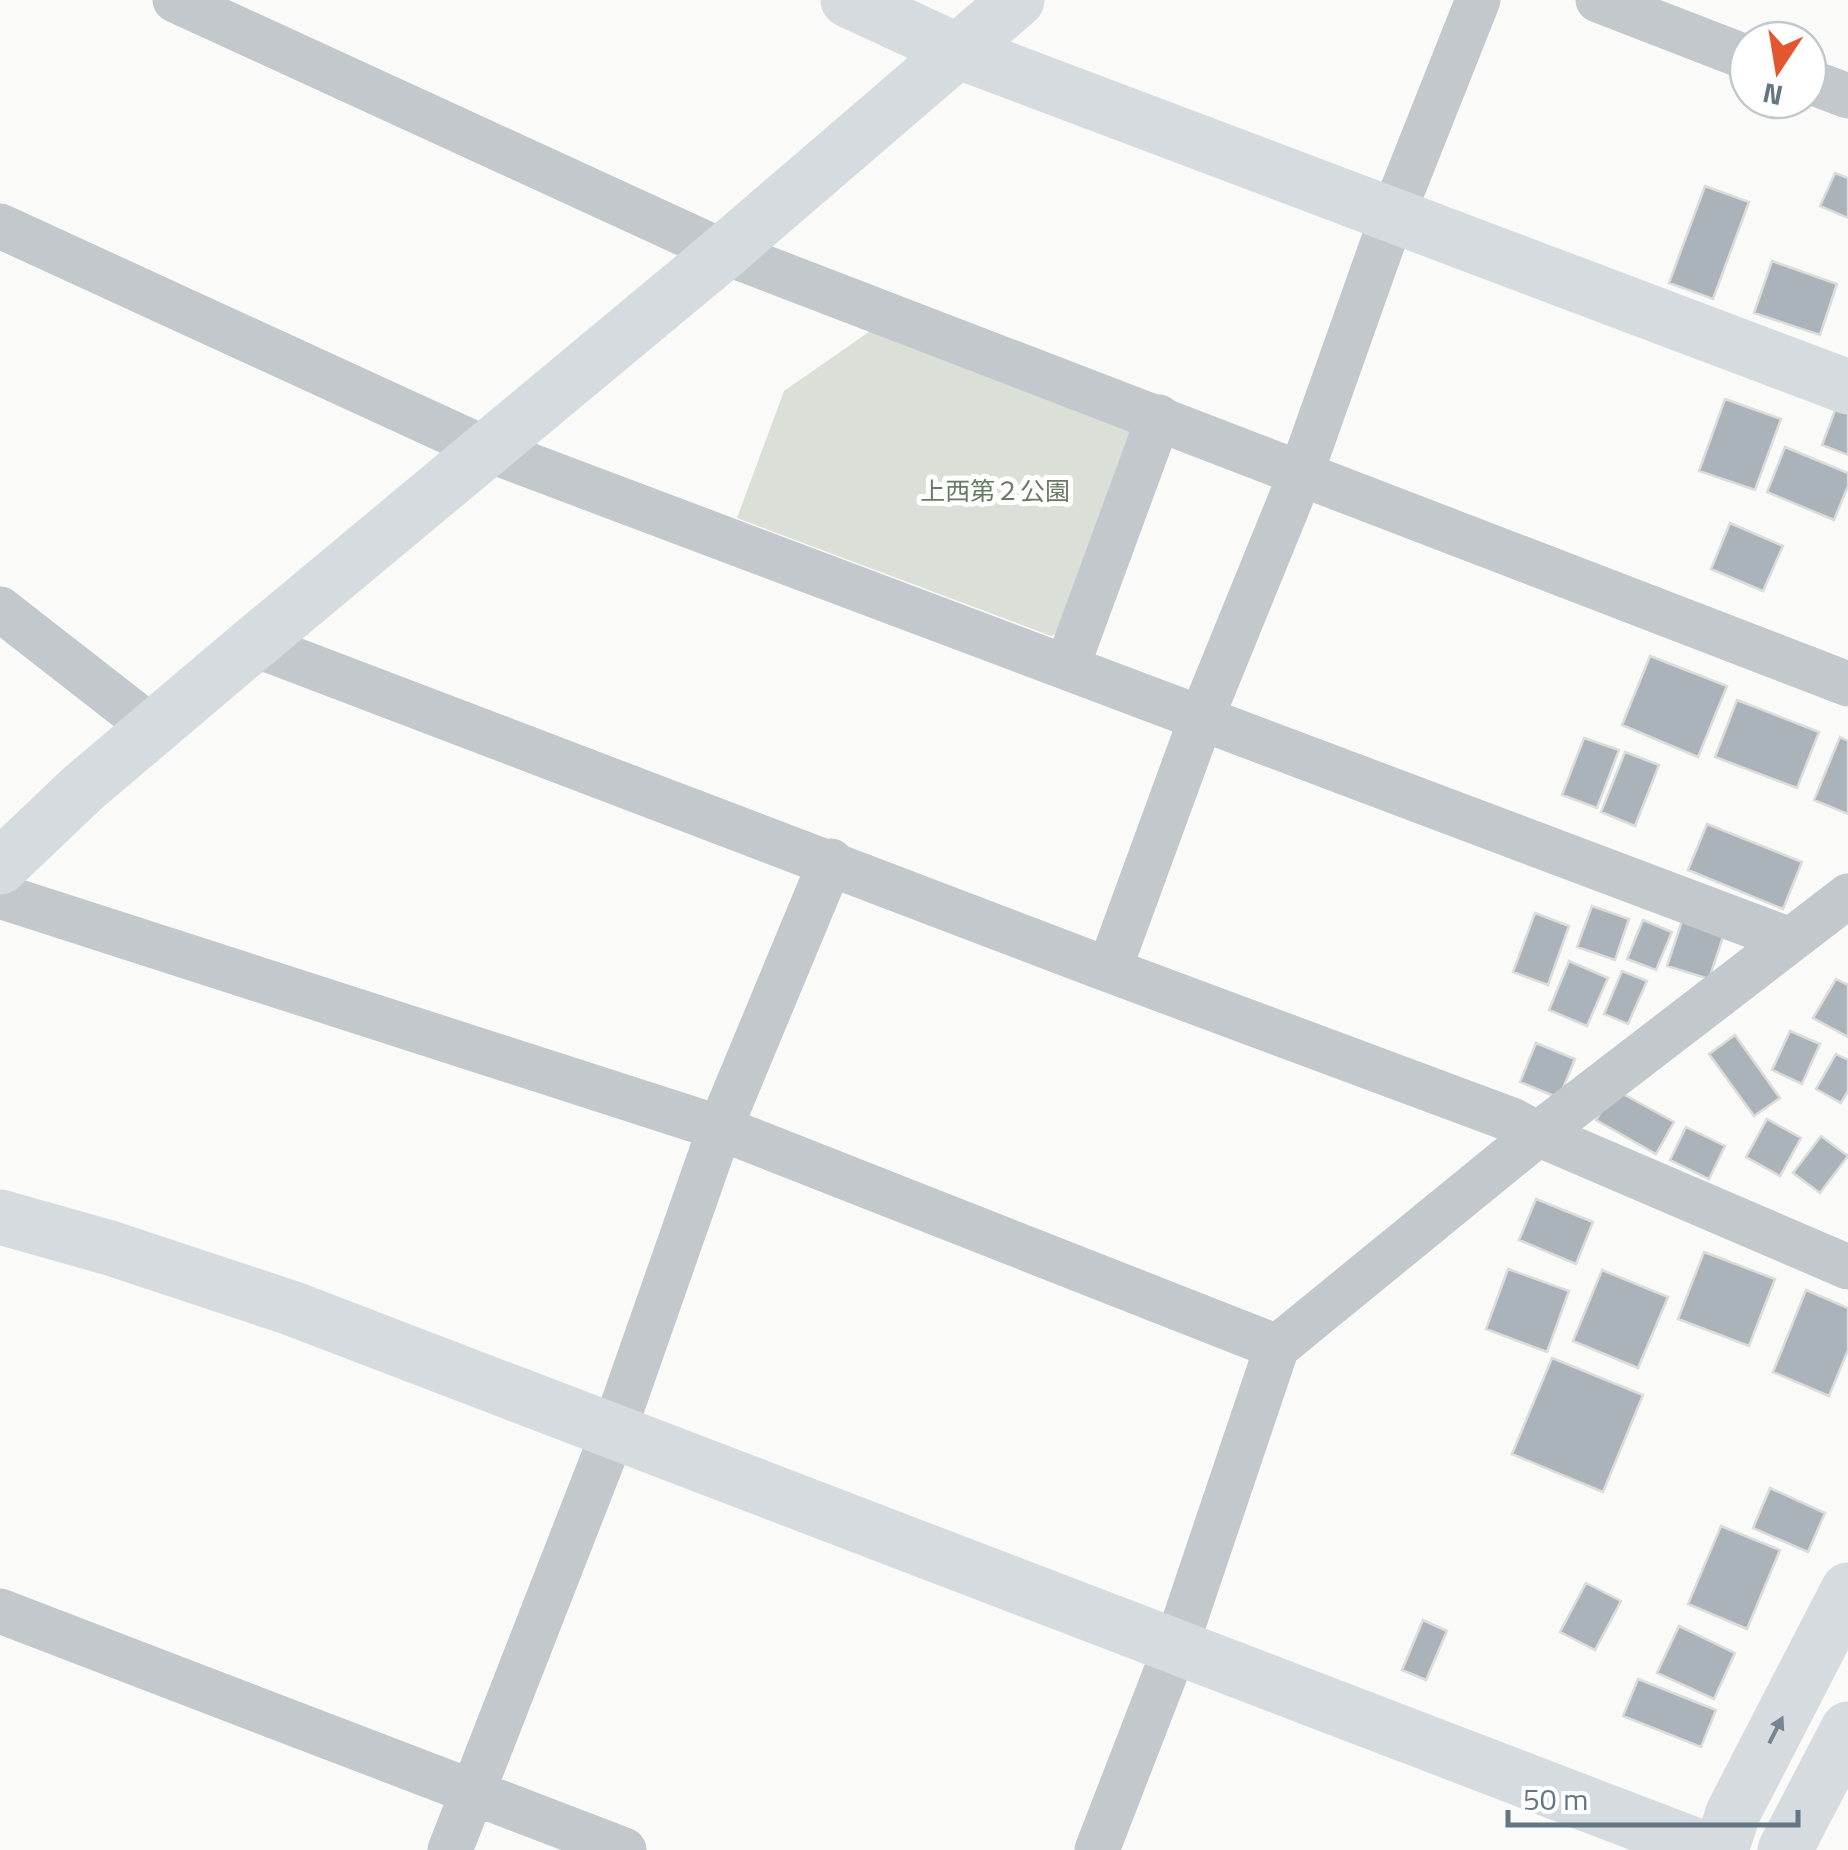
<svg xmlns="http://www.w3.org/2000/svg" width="1848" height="1850" viewBox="0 0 1848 1850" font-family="'Titillium Web','Noto Sans JP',sans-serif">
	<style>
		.green { fill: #dadfd7 }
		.building { fill: #aab3b9; stroke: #dcdcda; stroke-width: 2.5 }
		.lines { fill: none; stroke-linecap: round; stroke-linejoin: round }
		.street { stroke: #c3c8cc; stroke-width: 45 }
		.secondary { stroke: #d6dbdf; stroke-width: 55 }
		.oneway { fill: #768591 }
		.labels { text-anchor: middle; stroke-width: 10; stroke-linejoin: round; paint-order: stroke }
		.park-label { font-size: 25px; fill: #687a64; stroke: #fff }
	</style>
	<rect width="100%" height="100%" fill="#fafaf8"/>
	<path class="green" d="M 876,327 L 1136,417 L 1073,627 L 1051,636 L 737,518 L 784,391 Z"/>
	<path class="building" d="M 1835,173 L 1848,178 L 1848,218 L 1820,206 Z
		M 1705,186 L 1749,202 L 1713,299 L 1669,283 Z
		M 1772,261 L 1837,284 L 1820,335 L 1754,313 Z
		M 1725,399 L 1781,419 L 1755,490 L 1699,471 Z
		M 1837,405 L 1848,409 L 1848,455 L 1822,445 Z
		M 1785,447 L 1848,473 L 1848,486 L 1834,520 L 1767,492 Z
		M 1730,523 L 1783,546 L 1763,591 L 1711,569 Z
		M 1650,656 L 1727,686 L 1698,757 L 1622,725 Z
		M 1737,700 L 1819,732 L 1797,788 L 1715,757 Z
		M 1840,737 L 1848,741 L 1848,814 L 1814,800 Z
		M 1584,738 L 1619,750 L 1597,808 L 1562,795 Z
		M 1625,752 L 1659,765 L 1635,826 L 1601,812 Z
		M 1707,824 L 1802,862 L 1783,909 L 1688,870 Z
		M 1592,906 L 1629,919 L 1615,960 L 1577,947 Z
		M 1535,913 L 1569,926 L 1548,985 L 1513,972 Z
		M 1643,920 L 1672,932 L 1656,970 L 1627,959 Z
		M 1682,921 L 1724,934 L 1709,979 L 1667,966 Z
		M 1569,961 L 1608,978 L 1587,1026 L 1549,1010 Z
		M 1622,971 L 1647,981 L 1628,1024 L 1604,1014 Z
		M 1836,979 L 1848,985 L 1848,1037 L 1813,1018 Z
		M 1790,1031 L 1820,1044 L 1802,1084 L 1772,1070 Z
		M 1735,1035 L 1780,1098 L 1754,1116 L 1709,1054 Z
		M 1536,1043 L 1575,1059 L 1559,1098 L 1520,1082 Z
		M 1836,1054 L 1848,1060 L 1848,1091 L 1841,1103 L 1816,1089 Z
		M 1614,1089 L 1674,1122 L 1656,1154 L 1596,1120 Z
		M 1767,1119 L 1801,1138 L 1780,1176 L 1746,1157 Z
		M 1686,1127 L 1725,1146 L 1709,1179 L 1670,1160 Z
		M 1821,1136 L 1848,1156 L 1820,1193 L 1793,1173 Z
		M 1536,1199 L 1593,1222 L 1576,1264 L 1519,1240 Z
		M 1704,1252 L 1775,1279 L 1749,1346 L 1678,1319 Z
		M 1508,1269 L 1569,1291 L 1547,1352 L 1486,1329 Z
		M 1602,1270 L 1668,1297 L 1638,1368 L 1573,1341 Z
		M 1806,1290 L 1848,1308 L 1848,1350 L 1829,1396 L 1773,1372 Z
		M 1552,1358 L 1643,1395 L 1603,1492 L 1512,1454 Z
		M 1770,1488 L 1825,1513 L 1808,1552 L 1753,1528 Z
		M 1721,1526 L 1780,1550 L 1747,1629 L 1688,1604 Z
		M 1586,1583 L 1621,1601 L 1595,1650 L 1560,1632 Z
		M 1423,1620 L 1447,1631 L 1426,1680 L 1402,1670 Z
		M 1679,1626 L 1735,1653 L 1714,1699 L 1657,1673 Z
		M 1638,1679 L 1716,1710 L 1701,1747 L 1623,1716 Z"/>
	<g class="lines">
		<path class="street" d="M 175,0 L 724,252 L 1848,684
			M 1478,0 L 1393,214 L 1300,476 L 1201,719 L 1109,970 L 1512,1120 L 1538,1134 L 1848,1267
			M 1598,0 L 1748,58
			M 1808,81 L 1848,96
			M 0,226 L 486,449 L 1790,940
			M 0,609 L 154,729
			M 253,644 L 1109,970
			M 1067,667 L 1159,417
			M 0,896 L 720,1128 L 1277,1347 L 1538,1134 L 1848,896
			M 0,1611 L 624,1850
			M 450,1850 L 613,1433 L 720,1128 L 831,861
			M 1097,1850 L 1176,1646 L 1277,1347"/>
		<path class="secondary" d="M 848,0 L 960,52 L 1848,387
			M 0,867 L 83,788 L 253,644 L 724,252 L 1017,0
			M 0,1217 L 110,1248 L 291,1308 L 1707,1850
			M 1721,1850 L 1733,1813 L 1848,1590
			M 1785,1850 L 1848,1729"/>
	</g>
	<defs><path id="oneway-solid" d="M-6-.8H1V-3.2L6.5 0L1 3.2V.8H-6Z" transform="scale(2.5)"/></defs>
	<use class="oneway" href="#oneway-solid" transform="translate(1776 1730) rotate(-63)"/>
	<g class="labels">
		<g class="park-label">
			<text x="995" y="500">上西第２公園</text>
		</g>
	</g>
	<g transform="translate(1778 70) rotate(192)"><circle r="48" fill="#ffffff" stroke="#c1c8cd" stroke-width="2.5"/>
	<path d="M0-8L18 38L0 25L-18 38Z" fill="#e4572e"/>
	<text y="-15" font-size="28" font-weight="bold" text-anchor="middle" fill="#657683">N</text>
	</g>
	<path d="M1508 1810v15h290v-15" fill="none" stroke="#657683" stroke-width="5"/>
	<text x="1523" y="1810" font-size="30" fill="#657683" stroke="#ffffff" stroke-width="8" paint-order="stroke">50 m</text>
</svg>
